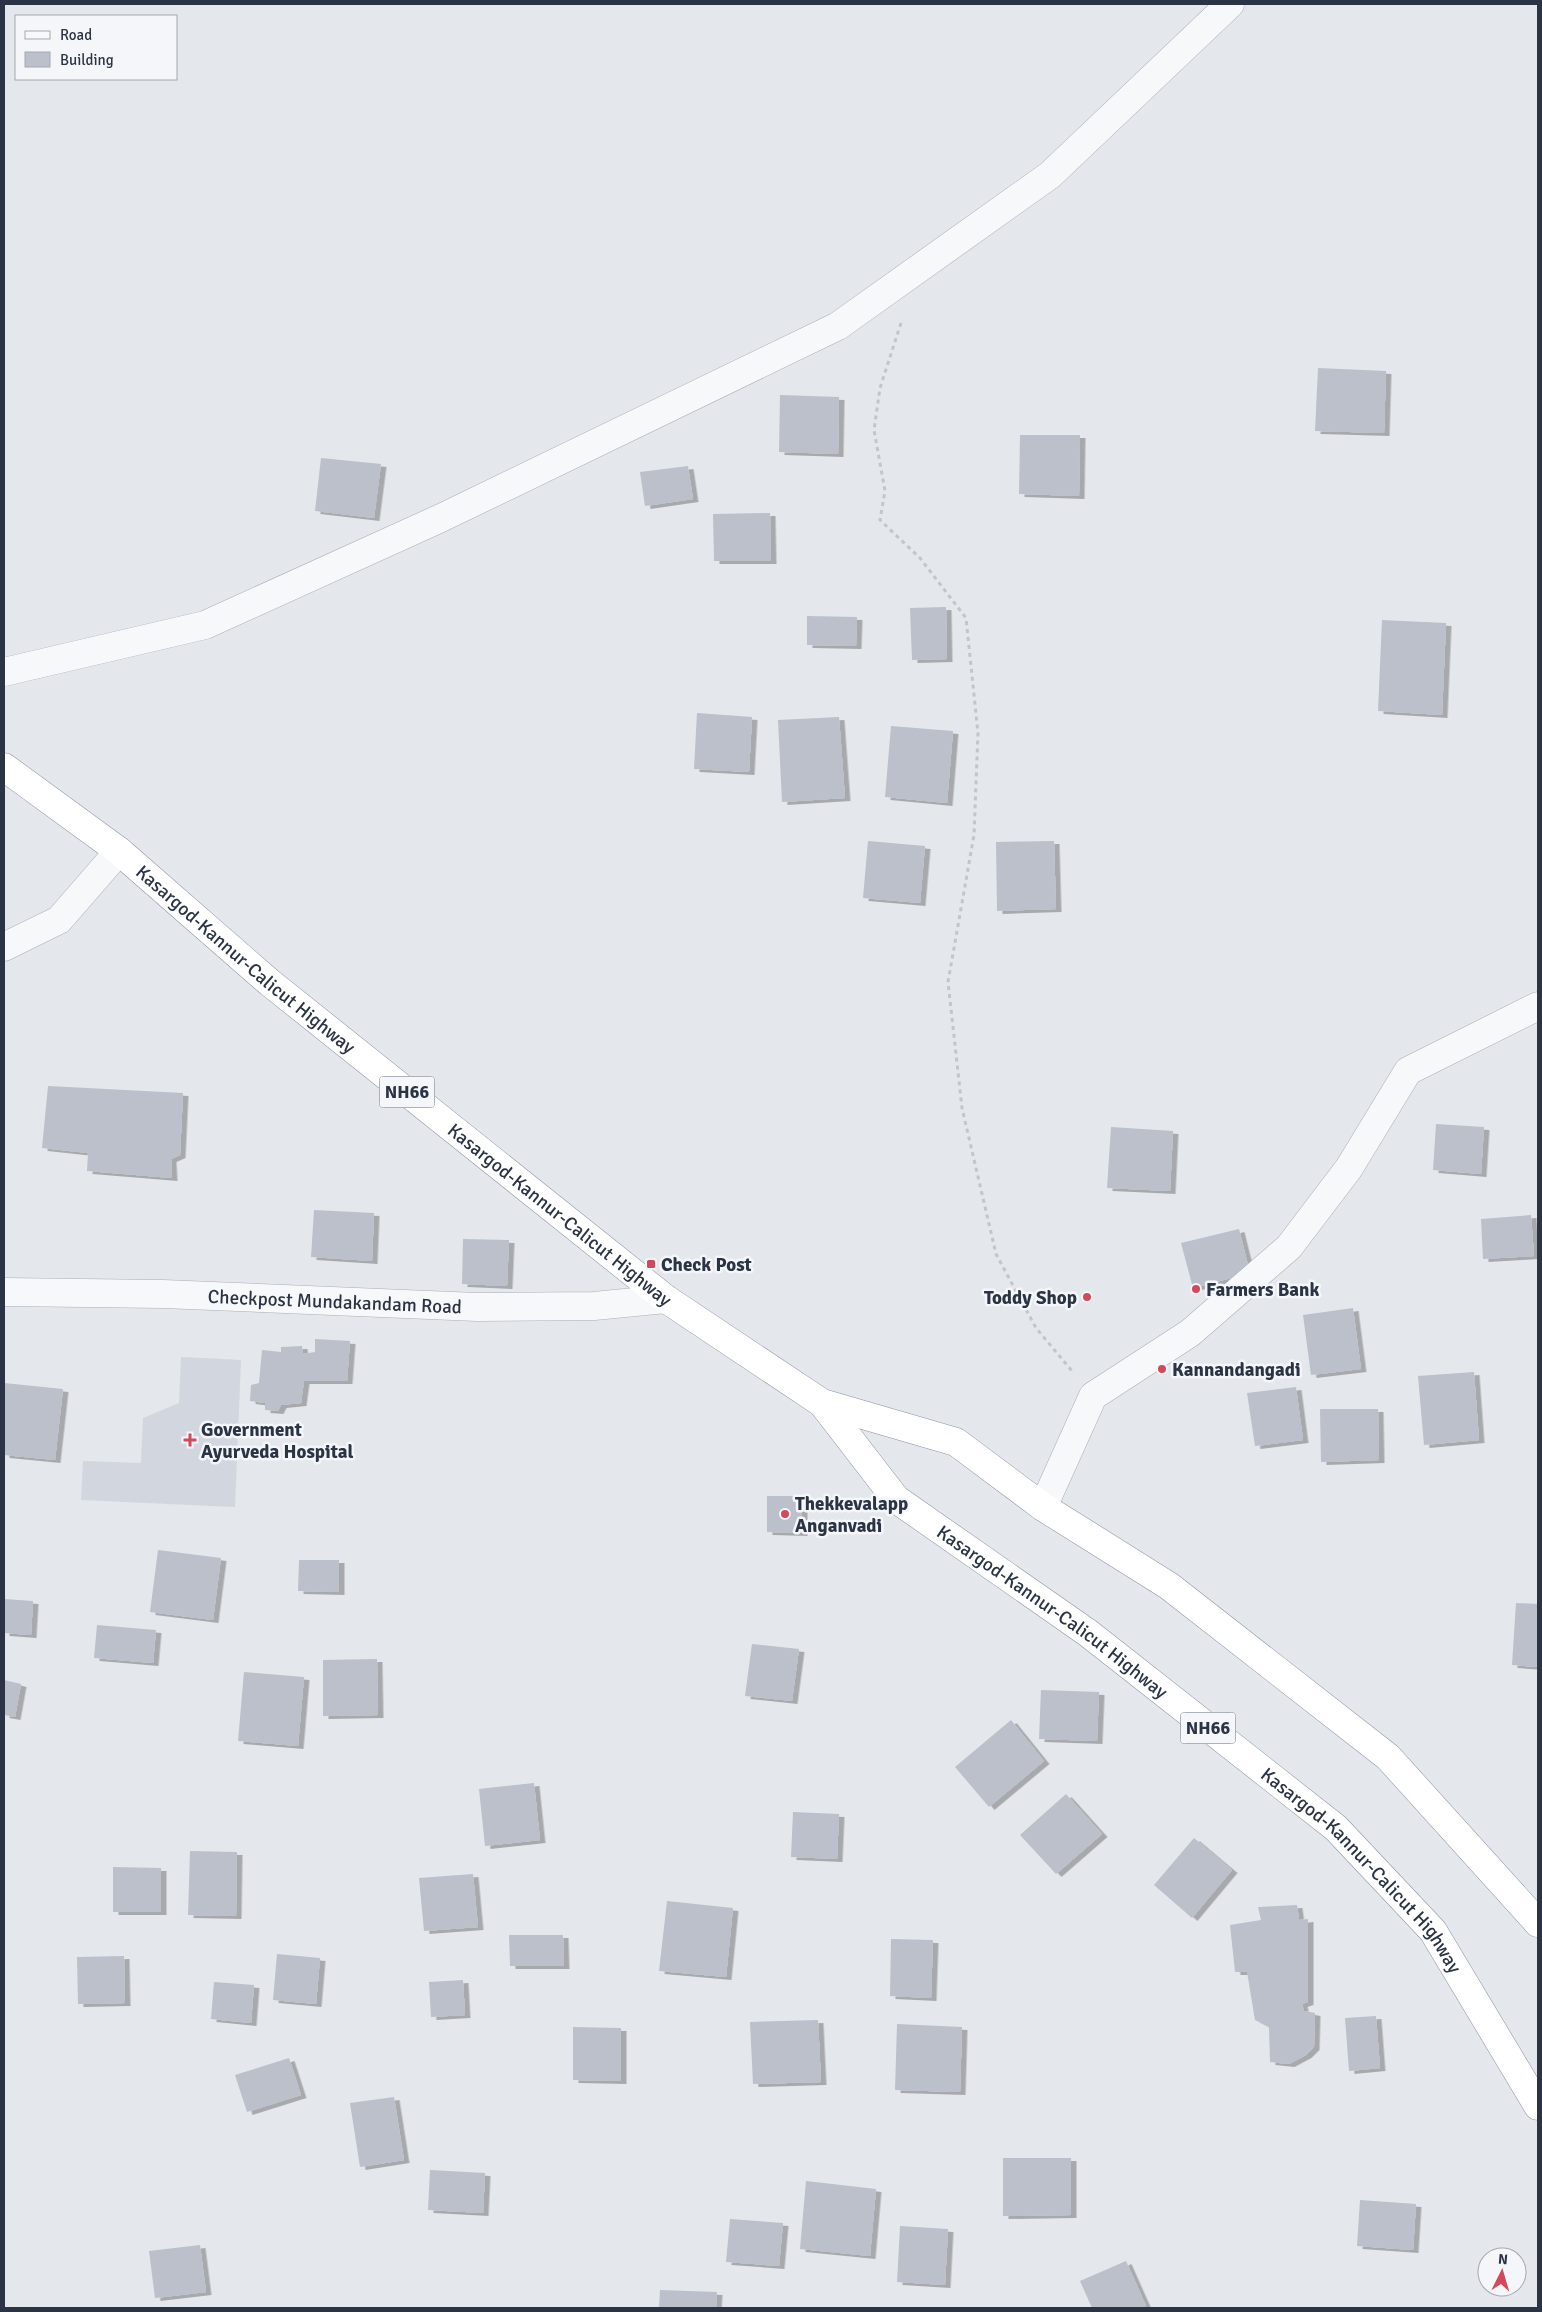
<svg xmlns="http://www.w3.org/2000/svg" width="1542" height="2312" viewBox="0 0 1542 2312" font-family="Signika,sans-serif">
	<style>
		.built { fill: #d2d6de }
		.building { fill: #bbc0ca; filter: url(#shadow) }
		.lines { fill: none; stroke-linecap: round; stroke-linejoin: round }
		.street-casing { stroke: #a9aeb7; stroke-width: 29 }
		.highway-casing { stroke: #8b94a3; stroke-width: 29 }
		.path { stroke: #c2c5cb; stroke-width: 3; stroke-dasharray: 4 4; stroke-linecap: butt }
		.street { stroke: #f7f8fa; stroke-width: 28 }
		.highway { stroke: #fff; stroke-width: 28 }
		.poi-dot { fill: #d1495b; stroke: #f4f6f9; stroke-width: 2 }
		.labels { text-anchor: middle; stroke-width: 5; stroke-linejoin: round; paint-order: stroke }
		.shield { fill: #f4f6f9; stroke: #676e7b; stroke-width: 1 }
		.shield-label { font-size: 18px; font-weight: bold; fill: #2b3445 }
		.street-label { font-size: 19px; fill: #2b3445; stroke: #f4f6f9 }
		.poi-label { font-size: 19px; font-weight: bold; fill: #2b3445; stroke: #f4f6f9; text-anchor: start }
	</style>
	<defs>
		<filter id="shadow"><feDropShadow dx="5.5" dy="3" stdDeviation="0" flood-color="#0004"/></filter>
	</defs>
	<rect width="100%" height="100%" fill="#e4e7ec"/>
	<path class="built" d="M 181,1357 L 241,1360 L 235,1507 L 81,1500 L 83,1461 L 141,1463 L 143,1418 L 179,1403 Z"/>
	<path class="building" d="M 1318,368 L 1386,371 L 1384,433 L 1315,431 Z
		M 780,395 L 839,397 L 838,454 L 779,452 Z
		M 1020,435 L 1080,435 L 1079,496 L 1019,494 Z
		M 321,458 L 381,464 L 374,518 L 315,511 Z
		M 688,466 L 693,499 L 645,506 L 640,472 Z
		M 770,513 L 771,561 L 714,561 L 713,514 Z
		M 946,607 L 947,659 L 912,660 L 910,608 Z
		M 807,616 L 857,617 L 856,646 L 807,645 Z
		M 1382,620 L 1446,623 L 1442,715 L 1378,711 Z
		M 697,713 L 752,717 L 749,772 L 694,769 Z
		M 839,717 L 845,798 L 782,802 L 778,720 Z
		M 891,726 L 953,731 L 947,803 L 885,797 Z
		M 868,841 L 925,846 L 920,903 L 863,898 Z
		M 1054,841 L 1056,909 L 997,911 L 996,842 Z
		M 48,1086 L 183,1093 L 180,1155 L 171,1159 L 172,1178 L 87,1171 L 88,1153 L 42,1148 Z
		M 1436,1124 L 1484,1127 L 1481,1174 L 1433,1170 Z
		M 1111,1127 L 1173,1131 L 1170,1191 L 1107,1188 Z
		M 314,1210 L 374,1213 L 372,1261 L 311,1257 Z
		M 1531,1215 L 1534,1256 L 1483,1259 L 1481,1219 Z
		M 1239,1229 L 1250,1273 L 1193,1288 L 1181,1243 Z
		M 463,1239 L 509,1240 L 507,1286 L 462,1284 Z
		M 1353,1308 L 1361,1369 L 1311,1375 L 1303,1315 Z
		M 315,1339 L 350,1341 L 347,1381 L 304,1381 L 301,1403 L 281,1405 L 278,1411 L 265,1410 L 265,1403 L 250,1401 L 251,1385 L 259,1383 L 262,1350 L 281,1352 L 281,1347 L 302,1346 L 303,1354 L 315,1352 Z
		M 1474,1372 L 1479,1440 L 1424,1445 L 1418,1376 Z
		M 4,1383 L 63,1389 L 55,1460 L 4,1455 Z
		M 1296,1387 L 1303,1440 L 1255,1446 L 1247,1393 Z
		M 1320,1409 L 1378,1409 L 1379,1460 L 1321,1462 Z
		M 767,1496 L 802,1496 L 802,1533 L 767,1532 Z
		M 158,1550 L 221,1558 L 213,1620 L 150,1612 Z
		M 299,1560 L 339,1560 L 339,1592 L 298,1591 Z
		M 4,1599 L 33,1601 L 31,1635 L 4,1633 Z
		M 1516,1603 L 1538,1604 L 1538,1667 L 1512,1665 Z
		M 97,1625 L 156,1630 L 153,1663 L 94,1658 Z
		M 752,1644 L 799,1649 L 792,1701 L 745,1696 Z
		M 377,1659 L 378,1715 L 323,1716 L 323,1660 Z
		M 244,1672 L 304,1677 L 298,1746 L 238,1741 Z
		M 4,1680 L 21,1684 L 15,1717 L 4,1715 Z
		M 1041,1690 L 1099,1692 L 1097,1741 L 1039,1739 Z
		M 1011,1720 L 1044,1761 L 989,1807 L 955,1767 Z
		M 534,1783 L 540,1840 L 485,1846 L 479,1789 Z
		M 1066,1794 L 1102,1834 L 1056,1874 L 1020,1835 Z
		M 793,1812 L 839,1814 L 837,1859 L 791,1857 Z
		M 1194,1838 L 1232,1870 L 1192,1918 L 1154,1885 Z
		M 190,1851 L 237,1852 L 236,1916 L 188,1915 Z
		M 113,1867 L 161,1868 L 161,1912 L 113,1912 Z
		M 473,1874 L 478,1927 L 424,1931 L 419,1878 Z
		M 667,1901 L 733,1908 L 726,1977 L 659,1971 Z
		M 1297,1905 L 1299,1920 L 1308,1919 L 1308,2002 L 1302,2004 L 1304,2011 L 1315,2013 L 1314,2047 L 1306,2055 L 1289,2064 L 1270,2062 L 1269,2027 L 1255,2020 L 1247,1972 L 1235,1972 L 1230,1925 L 1261,1920 L 1258,1907 Z
		M 509,1935 L 563,1935 L 564,1966 L 510,1966 Z
		M 891,1939 L 933,1940 L 931,1998 L 890,1996 Z
		M 277,1954 L 320,1958 L 316,2004 L 273,2000 Z
		M 124,1956 L 125,2003 L 78,2004 L 77,1957 Z
		M 463,1980 L 465,2015 L 431,2017 L 429,1982 Z
		M 214,1982 L 254,1985 L 251,2023 L 211,2019 Z
		M 1376,2016 L 1380,2068 L 1349,2071 L 1345,2018 Z
		M 818,2020 L 821,2082 L 753,2084 L 750,2022 Z
		M 897,2024 L 962,2027 L 960,2092 L 895,2090 Z
		M 573,2027 L 621,2028 L 621,2081 L 573,2080 Z
		M 289,2058 L 301,2095 L 247,2112 L 235,2075 Z
		M 394,2097 L 404,2160 L 360,2167 L 350,2103 Z
		M 1003,2158 L 1071,2158 L 1071,2215 L 1003,2216 Z
		M 430,2170 L 485,2173 L 483,2213 L 428,2210 Z
		M 806,2181 L 876,2189 L 870,2256 L 800,2249 Z
		M 1360,2200 L 1416,2204 L 1413,2250 L 1357,2246 Z
		M 730,2219 L 783,2223 L 779,2266 L 726,2262 Z
		M 900,2226 L 948,2229 L 945,2285 L 897,2282 Z
		M 200,2245 L 206,2292 L 155,2298 L 149,2251 Z
		M 1126,2261 L 1146,2306 L 1141,2308 L 1092,2308 L 1080,2281 Z
		M 660,2290 L 717,2292 L 716,2308 L 659,2308 Z"/>
	<g class="lines">
		<defs>
			<g id="street">
				<path d="M 4,672 L 205,625 L 441,518 L 838,326 L 1050,175 L 1230,4"/>
				<path d="M 4,947 L 59,920 L 119,851"/>
				<path id="s1" d="M 4,1292 L 163,1294 L 477,1307 L 594,1306 L 666,1299"/>
				<path d="M 1043,1507 L 1093,1396 L 1190,1333 L 1289,1247 L 1349,1168 L 1408,1071 L 1538,1006"/>
			</g>
			<g id="highway">
				<path id="s2" d="M 4,767 L 119,851 L 269,982 L 666,1299 L 822,1403 L 956,1442 L 1043,1507 L 1169,1586 L 1388,1757 L 1538,1923"/>
				<path id="s3" d="M 822,1403 L 896,1499 L 1088,1633 L 1336,1828 L 1433,1931 L 1538,2106"/>
			</g>
		</defs>
		<use href="#street" class="street-casing"/>
		<use href="#highway" class="highway-casing"/>
		<path class="path" d="M 901,323 L 880,388 L 874,430 L 885,491 L 880,520 L 920,558 L 966,618 L 978,733 L 974,835 L 948,982 L 962,1108 L 996,1254 L 1036,1328 L 1072,1371"/>
		<use href="#street" class="street"/>
		<use href="#highway" class="highway"/>
	</g>
	<g class="poi-dot">
		<rect x="646" y="1259" width="10" height="10" rx="2.5"/>
		<circle cx="1196" cy="1289" r="5"/>
		<circle cx="1087" cy="1297" r="5"/>
		<circle cx="1162" cy="1369" r="5"/>
		<path d="M187.5 1432.5h5v5h5v5h-5v5h-5v-5h-5v-5h5z"/>
		<circle cx="785" cy="1514" r="5"/>
	</g>
	<g class="labels">
		<g class="shield">
			<rect x="379.5" y="1076.5" width="55" height="31" rx="4"/>
			<rect x="1180.5" y="1712.5" width="55" height="31" rx="4"/>
		</g>
		<g class="shield-label">
			<text x="407" y="1098">NH66</text>
			<text x="1208" y="1734">NH66</text>
		</g>
		<g class="street-label">
			<text dy="7" stroke="none"><textPath href="#s2" startOffset="309">Kasargod-Kannur-Calicut Highway</textPath></text>
			<text dy="7" stroke="none"><textPath href="#s2" startOffset="714">Kasargod-Kannur-Calicut Highway</textPath></text>
			<text dy="7" stroke="none"><textPath href="#s1" startOffset="331">Checkpost Mundakandam Road</textPath></text>
			<text dy="7" stroke="none"><textPath href="#s3" startOffset="314">Kasargod-Kannur-Calicut Highway</textPath></text>
			<text dy="7" stroke="none"><textPath href="#s3" startOffset="719">Kasargod-Kannur-Calicut Highway</textPath></text>
		</g>
		<g class="poi-label">
			<text x="661" y="1271">Check Post</text>
			<text x="1206" y="1296">Farmers Bank</text>
			<text x="1077" y="1304" text-anchor="end">Toddy Shop</text>
			<text x="1172" y="1376">Kannandangadi</text>
			<text x="201" y="1436">Government<tspan x="201" dy="22">Ayurveda Hospital</tspan></text>
			<text x="795" y="1510">Thekkevalapp<tspan x="795" dy="22">Anganvadi</tspan></text>
		</g>
	</g>
	<rect width="1542" height="2312" fill="none" stroke="#2b3445" stroke-width="10"/>
	<rect x="15" y="15" width="162" height="65" fill="#f4f6f9" stroke="#a4a8b1"/>
	<rect x="25" y="31" width="25" height="8" fill="#f7f8fa" stroke="#a4a8b1"/>
	<text x="60" y="40" font-size="15" fill="#2b3445">Road</text>
	<rect x="25" y="52" width="25" height="15" fill="#bbc0ca" stroke="#a4a8b1"/>
	<text x="60" y="65" font-size="15" fill="#2b3445">Building</text>
	<g transform="translate(1502 2272) rotate(5)"><circle r="24" fill="#f4f6f9" stroke="#a4a8b1"/>
	<path d="M0-4L9 19L0 12L-9 19Z" fill="#d1495b"/>
	<text y="-8" font-size="14" font-weight="bold" text-anchor="middle" fill="#2b3445">N</text>
	</g>
</svg>
